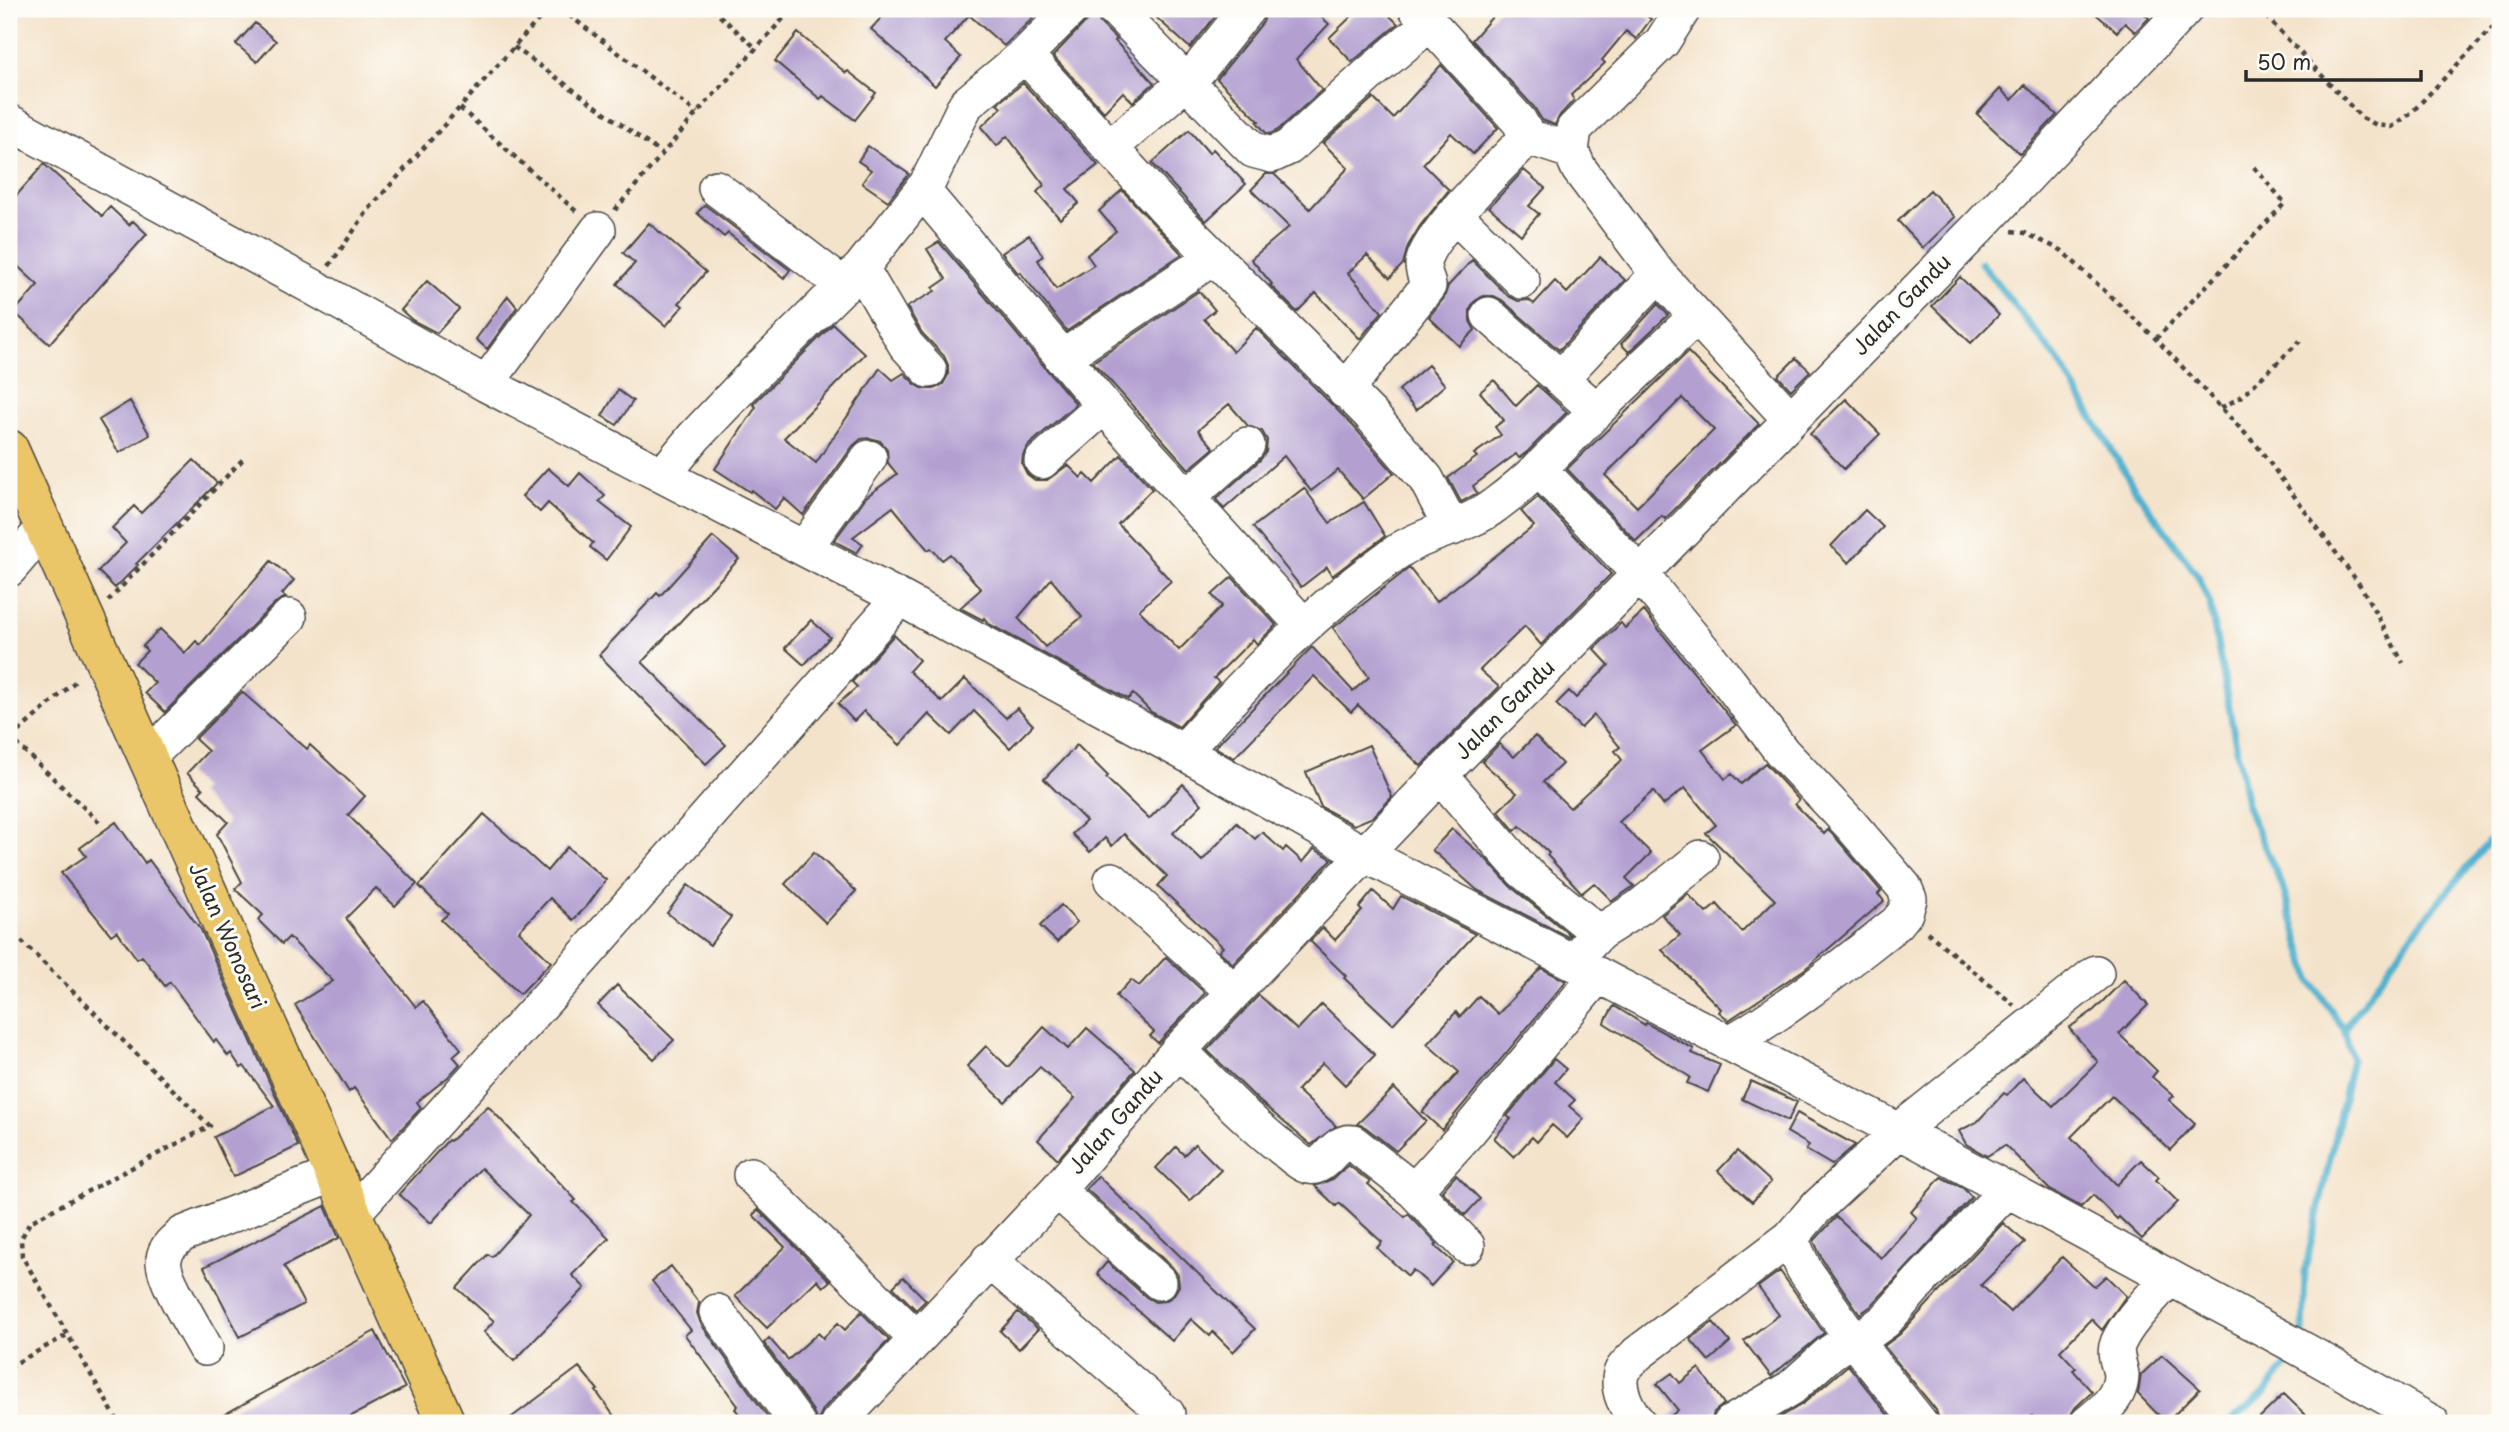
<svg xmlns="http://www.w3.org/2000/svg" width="2509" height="1432" viewBox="0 0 2509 1432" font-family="'Playpen Sans',sans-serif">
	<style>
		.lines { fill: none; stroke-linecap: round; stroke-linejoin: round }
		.stream { stroke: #4fb1ce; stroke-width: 7 }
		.building { fill: #b3a0d1; fill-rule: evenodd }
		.minor-casing { stroke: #494743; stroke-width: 38 }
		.highway-casing { stroke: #494743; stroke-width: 41 }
		.path { stroke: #494743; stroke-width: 4.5; stroke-dasharray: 5 5; stroke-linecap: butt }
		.minor { stroke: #fff; stroke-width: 35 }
		.highway { stroke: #ebc669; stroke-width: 38 }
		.labels { text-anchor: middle; stroke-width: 6; stroke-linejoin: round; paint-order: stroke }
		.street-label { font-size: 21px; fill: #2b2b2b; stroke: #fdfcf7 }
	</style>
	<rect width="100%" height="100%" fill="#fdfcf7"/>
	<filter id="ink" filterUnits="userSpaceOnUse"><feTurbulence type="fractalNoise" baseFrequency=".0143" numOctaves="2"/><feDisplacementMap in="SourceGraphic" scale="14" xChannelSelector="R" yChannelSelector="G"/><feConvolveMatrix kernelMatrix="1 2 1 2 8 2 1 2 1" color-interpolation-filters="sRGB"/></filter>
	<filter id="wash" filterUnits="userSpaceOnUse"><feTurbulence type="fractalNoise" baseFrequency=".00686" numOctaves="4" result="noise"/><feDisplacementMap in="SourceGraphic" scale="28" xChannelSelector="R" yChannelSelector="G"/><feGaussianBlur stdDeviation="1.57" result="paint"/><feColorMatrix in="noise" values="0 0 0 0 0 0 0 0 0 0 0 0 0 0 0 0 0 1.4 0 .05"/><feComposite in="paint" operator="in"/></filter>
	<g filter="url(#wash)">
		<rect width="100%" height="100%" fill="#f4e3cb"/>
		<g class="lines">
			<path class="stream" d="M 1981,263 L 2058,360 L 2135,489 L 2198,576 L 2210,604 L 2248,810 L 2282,885 L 2311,981 L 2344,1029 L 2352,1059 L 2305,1270 L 2303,1337
				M 2344,1029 L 2415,931 L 2500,828
				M 2229,1423 L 2265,1393 L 2293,1356"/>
		</g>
		<g id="blocks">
			<path class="building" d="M 889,9 L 1022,9 L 1033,18 L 1004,46 L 969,15 L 945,42 L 961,57 L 935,86 L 871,29 Z
				M 1147,9 L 1221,9 L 1190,48 Z
				M 1267,9 L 1313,9 L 1329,24 L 1296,59 L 1322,90 L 1278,130 L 1270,134 L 1266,133 L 1257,122 L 1259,121 L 1217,79 L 1263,22 Z
				M 1359,9 L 1383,9 L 1398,24 L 1352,62 L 1329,38 Z
				M 1499,9 L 1637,9 L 1651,19 L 1636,39 L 1626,31 L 1602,60 L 1605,63 L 1571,95 L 1574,100 L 1560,115 L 1555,125 L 1542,120 L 1534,107 L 1472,40 Z
				M 2090,9 L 2139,9 L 2149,18 L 2135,32 L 2125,23 L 2117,32 Z
				M 1095,12 L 1100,23 L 1117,40 L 1115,41 L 1154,83 L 1133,102 L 1123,92 L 1104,112 L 1053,56 Z
				M 255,23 L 276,41 L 257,62 L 236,44 Z
				M 798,33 L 846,73 L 848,71 L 876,93 L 855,120 L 823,96 L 820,99 L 775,61 Z
				M 1441,65 L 1498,128 L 1473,154 L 1451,133 L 1423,164 L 1449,190 L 1420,226 L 1408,246 L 1403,264 L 1390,278 L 1367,255 L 1348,273 L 1382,312 L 1360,339 L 1316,293 L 1297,312 L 1270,285 L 1272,284 L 1251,259 L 1289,227 L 1251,190 L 1266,174 L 1274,174 L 1310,209 L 1348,168 L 1323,143 L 1373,98 L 1393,118 Z
				M 1023,83 L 1098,165 L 1067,189 L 1079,203 L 1060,219 L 1037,192 L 1044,185 L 1007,136 L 997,146 L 981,127 L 1001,108 L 997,104 Z
				M 2025,85 L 2057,115 L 2020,154 L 1977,114 L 2000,89 L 2012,100 Z
				M 1189,130 L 1209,153 L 1213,149 L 1246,184 L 1206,221 L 1152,163 Z
				M 868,146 L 909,174 L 888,201 L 862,183 L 871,170 L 858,161 Z
				M 44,164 L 102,216 L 110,207 L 129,225 L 133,221 L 147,234 L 49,344 L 14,312 L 38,285 L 9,258 L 9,204 Z
				M 1524,170 L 1545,188 L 1529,206 L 1539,214 L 1521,235 L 1489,207 Z
				M 1122,190 L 1182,254 L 1067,331 L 1020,272 L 1018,273 L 1002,253 L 1029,235 L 1043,256 L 1038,260 L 1056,289 L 1094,265 L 1087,255 L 1116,231 L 1099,211 Z
				M 1930,190 L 1955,217 L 1923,248 L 1898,221 Z
				M 705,205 L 790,270 L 784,278 L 728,233 L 724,237 L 697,213 Z
				M 649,223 L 706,272 L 679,303 L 683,306 L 666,326 L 617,284 L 635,263 L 623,253 Z
				M 939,242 L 1076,404 L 1028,446 L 1023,455 L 1022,464 L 1027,474 L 1035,480 L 1047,480 L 1068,465 L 1081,478 L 1085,474 L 1094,483 L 1121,455 L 1152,489 L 1118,524 L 1171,581 L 1139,610 L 1179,650 L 1222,606 L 1212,595 L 1232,577 L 1276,625 L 1257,644 L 1253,639 L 1214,678 L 1219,682 L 1179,727 L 1151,712 L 1133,694 L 1128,699 L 989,624 L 984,618 L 983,620 L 960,608 L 981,589 L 950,554 L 942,560 L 931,548 L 928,550 L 893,507 L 853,537 L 863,544 L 857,553 L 834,541 L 866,497 L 897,474 L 888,463 L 887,449 L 880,441 L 870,438 L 861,439 L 853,446 L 803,515 L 784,498 L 775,509 L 751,490 L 750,492 L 715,469 L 756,407 L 753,404 L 833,324 L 865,354 L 784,438 L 816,463 L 880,368 L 893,380 L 904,373 L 915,384 L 924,389 L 934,389 L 943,384 L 948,375 L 948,365 L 944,356 L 922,333 L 907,307 L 935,291 L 933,288 L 946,279 L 927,249 ZM 1051,579 L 1082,617 L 1045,647 L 1018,618 Z
				M 1600,257 L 1625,280 L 1559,350 L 1502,300 L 1494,296 L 1483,296 L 1474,302 L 1470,310 L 1470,321 L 1475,330 L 1459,346 L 1429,317 L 1444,298 L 1448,286 L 1472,260 L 1508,296 L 1518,301 L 1529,300 L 1534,304 L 1555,281 L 1567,293 Z
				M 1960,277 L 1999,315 L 1971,343 L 1932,306 Z
				M 427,281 L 459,309 L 437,333 L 412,320 L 401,310 Z
				M 1199,291 L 1215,310 L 1204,319 L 1233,352 L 1256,328 L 1355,428 L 1394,473 L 1363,499 L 1338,470 L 1311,491 L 1284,456 L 1224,509 L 1216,499 L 1260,460 L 1266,452 L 1267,440 L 1262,431 L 1248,426 L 1229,404 L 1198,430 L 1214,448 L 1189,469 L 1093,362 Z
				M 508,296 L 517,307 L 487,349 L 476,339 Z
				M 1658,304 L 1668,315 L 1629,352 L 1621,344 Z
				M 1688,352 L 1759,424 L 1665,519 L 1662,516 L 1636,541 L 1567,469 ZM 1682,398 L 1714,430 L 1637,507 L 1605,475 Z
				M 1796,358 L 1810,371 L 1791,390 L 1778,376 Z
				M 1428,365 L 1445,385 L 1416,410 L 1399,390 Z
				M 1494,380 L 1516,406 L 1537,385 L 1567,412 L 1528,451 L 1519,458 L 1516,454 L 1473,486 L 1477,493 L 1461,502 L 1448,478 L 1477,457 L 1474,454 L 1501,435 L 1495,427 L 1504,420 L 1480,392 Z
				M 618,390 L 633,401 L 617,425 L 602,416 Z
				M 1846,399 L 1880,434 L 1844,469 L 1810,434 Z
				M 130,401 L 150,435 L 119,453 L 99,420 Z
				M 194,460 L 217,483 L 136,564 L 138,565 L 115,588 L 98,571 L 126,543 L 112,528 L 134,506 L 141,513 Z
				M 548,468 L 569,486 L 580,473 L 605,496 L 599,502 L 631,527 L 606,560 L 590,547 L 593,543 L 548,503 L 540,512 L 522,496 Z
				M 1304,488 L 1330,523 L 1364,502 L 1385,536 L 1332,576 L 1327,567 L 1301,587 L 1253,527 Z
				M 1538,497 L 1611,574 L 1541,645 L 1525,626 L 1480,670 L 1499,687 L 1421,766 L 1358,705 L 1351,712 L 1314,676 L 1234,758 L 1215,747 L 1312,647 L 1353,691 L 1369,677 L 1333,628 L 1409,568 L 1436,602 L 1534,526 L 1521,511 Z
				M 1865,510 L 1883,527 L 1849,563 L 1831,546 Z
				M 713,537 L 739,559 L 642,662 L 726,745 L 706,764 L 599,655 L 657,593 L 660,596 Z
				M 271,561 L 294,580 L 282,594 L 286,597 L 275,603 L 165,712 L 145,693 L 155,683 L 135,663 L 147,651 L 143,646 L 160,629 L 185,653 L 196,641 L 200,645 Z
				M 1644,611 L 1736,725 L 1702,750 L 1725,779 L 1732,774 L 1741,784 L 1765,763 L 1799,800 L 1795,804 L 1824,834 L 1828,830 L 1836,838 L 1881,891 L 1878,894 L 1884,901 L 1805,969 L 1729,1020 L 1719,1012 L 1721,1009 L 1662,950 L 1680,935 L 1662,915 L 1688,894 L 1706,913 L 1717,904 L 1742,932 L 1775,900 L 1706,833 L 1716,825 L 1685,788 L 1663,805 L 1653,791 L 1619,822 L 1651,853 L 1626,878 L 1634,886 L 1612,901 L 1594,883 L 1582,893 L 1547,855 L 1549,853 L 1520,826 L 1515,831 L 1498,811 L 1517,793 L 1482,762 L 1499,744 L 1514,757 L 1535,736 L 1562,764 L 1543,782 L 1570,808 L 1622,760 L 1615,751 L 1620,747 L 1594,715 L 1581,728 L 1556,704 L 1569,691 L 1576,698 L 1609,665 L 1594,649 L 1621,623 L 1625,628 Z
				M 811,620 L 830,637 L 804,665 L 785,648 Z
				M 894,635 L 919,660 L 909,671 L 942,702 L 965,679 L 1006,718 L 1017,708 L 1033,725 L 1010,748 L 974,711 L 951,735 L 929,714 L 900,745 L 864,711 L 854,721 L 838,704 L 857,687 L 852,682 Z
				M 242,692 L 307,749 L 310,745 L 365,796 L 348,815 L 417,884 L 395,906 L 376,888 L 346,918 L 416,1007 L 423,1001 L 461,1049 L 453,1056 L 460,1064 L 448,1077 L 417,1102 L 421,1108 L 392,1139 L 354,1088 L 349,1092 L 295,1005 L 333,981 L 289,937 L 282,944 L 258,920 L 263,915 L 235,889 L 242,882 L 217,834 L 228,822 L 199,793 L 203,789 L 187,773 L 208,751 L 195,739 Z
				M 1077,745 L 1108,776 L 1106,778 L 1149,819 L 1183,784 L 1202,804 L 1173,833 L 1202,861 L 1237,823 L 1255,839 L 1262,832 L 1283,851 L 1286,847 L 1303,862 L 1314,849 L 1332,859 L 1233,964 L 1219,951 L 1223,947 L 1158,886 L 1167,876 L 1124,834 L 1112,846 L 1105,838 L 1090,852 L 1072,834 L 1086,821 L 1044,779 Z
				M 1369,745 L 1392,797 L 1373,817 L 1354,825 L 1321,807 L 1306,772 Z
				M 484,814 L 547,871 L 567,847 L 606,880 L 587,906 L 573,920 L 550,898 L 519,931 L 551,962 L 520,994 L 441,920 L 448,914 L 419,886 Z
				M 116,822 L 145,863 L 149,860 L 201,930 L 298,1146 L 233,1177 L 214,1137 L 274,1106 L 244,1066 L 241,1068 L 231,1053 L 228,1056 L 216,1040 L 214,1042 L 170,982 L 165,986 L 142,956 L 137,959 L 117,931 L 111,935 L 61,873 L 86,856 L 80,848 Z
				M 1452,829 L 1486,859 L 1510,886 L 1570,935 L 1568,937 L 1477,890 L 1432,850 Z
				M 814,852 L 856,891 L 826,923 L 785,884 Z
				M 688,885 L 731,917 L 710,945 L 667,913 Z
				M 1373,891 L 1393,909 L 1401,896 L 1475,934 L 1393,1024 L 1344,978 L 1346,976 L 1310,941 L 1323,928 L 1335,940 L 1362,911 L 1359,908 Z
				M 1061,905 L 1077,922 L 1057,942 L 1040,926 Z
				M 1166,957 L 1205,993 L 1158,1043 L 1150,1036 L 1154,1032 L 1116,996 L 1131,980 L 1139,986 Z
				M 1541,968 L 1566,981 L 1442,1130 L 1422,1112 L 1459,1072 L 1427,1044 L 1456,1012 L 1460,1017 L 1479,996 L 1498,1014 Z
				M 2124,980 L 2148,1005 L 2119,1034 L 2157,1071 L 2152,1077 L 2174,1096 L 2169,1100 L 2195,1124 L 2170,1150 L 2112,1096 L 2071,1137 L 2117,1185 L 2141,1160 L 2159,1177 L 2156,1180 L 2178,1202 L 2142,1239 L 2119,1217 L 2117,1219 L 2093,1195 L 2081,1207 L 2050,1190 L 2005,1145 L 1987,1156 L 1966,1144 L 1959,1131 L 1977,1122 L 2004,1093 L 2007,1095 L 2023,1078 L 2053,1106 L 2098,1062 L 2069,1028 L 2094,1010 Z
				M 617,985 L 674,1040 L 654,1059 L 598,1005 Z
				M 1259,995 L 1297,1030 L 1322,1004 L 1375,1055 L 1345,1085 L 1323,1063 L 1297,1090 L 1336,1126 L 1311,1145 L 1258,1100 L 1207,1050 Z
				M 1614,1006 L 1645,1025 L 1646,1023 L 1694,1049 L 1692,1053 L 1720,1065 L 1708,1092 L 1687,1083 L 1690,1077 L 1604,1023 Z
				M 1044,1027 L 1068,1049 L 1087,1028 L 1135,1070 L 1058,1159 L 1038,1140 L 1075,1098 L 1040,1067 L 1005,1102 L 967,1066 L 986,1046 L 1008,1067 Z
				M 1554,1059 L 1566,1069 L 1555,1082 L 1575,1100 L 1569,1106 L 1584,1119 L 1567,1138 L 1552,1125 L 1537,1142 L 1532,1137 L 1514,1157 L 1494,1138 L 1511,1119 L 1507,1116 Z
				M 1751,1081 L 1797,1102 L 1788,1121 L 1742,1099 Z
				M 1394,1088 L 1426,1121 L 1396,1151 L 1365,1127 L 1357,1124 Z
				M 488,1106 L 576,1200 L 573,1202 L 609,1238 L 572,1275 L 585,1288 L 514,1361 L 484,1332 L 494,1321 L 457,1288 L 488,1254 L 492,1257 L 529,1215 L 481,1168 L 431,1223 L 399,1194 L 448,1140 L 450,1141 Z
				M 1797,1113 L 1837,1135 L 1855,1145 L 1832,1165 L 1806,1150 L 1809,1145 L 1787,1132 Z
				M 1195,1144 L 1221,1170 L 1190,1201 L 1156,1168 L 1176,1147 L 1184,1155 Z
				M 1737,1151 L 1771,1182 L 1752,1202 L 1718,1171 Z
				M 1348,1165 L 1370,1182 L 1368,1184 L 1405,1217 L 1408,1214 L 1437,1244 L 1435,1246 L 1453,1262 L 1431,1286 L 1413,1270 L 1408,1276 L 1377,1248 L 1382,1242 L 1339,1203 L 1336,1206 L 1315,1186 L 1333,1179 Z
				M 1456,1175 L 1480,1199 L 1465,1215 L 1442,1191 Z
				M 1098,1176 L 1255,1329 L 1233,1352 L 1213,1332 L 1210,1336 L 1191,1319 L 1172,1341 L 1097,1274 L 1107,1262 L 1146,1297 L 1155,1302 L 1165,1301 L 1173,1296 L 1179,1286 L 1178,1275 L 1172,1267 L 1086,1189 Z
				M 1941,1177 L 1963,1188 L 1972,1197 L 1871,1306 L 1860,1314 L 1822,1259 L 1814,1241 L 1836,1217 L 1881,1258 L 1917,1218 L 1911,1212 Z
				M 325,1206 L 339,1238 L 284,1266 L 304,1304 L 240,1337 L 204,1267 Z
				M 758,1210 L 830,1281 L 823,1287 L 817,1280 L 767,1328 L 735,1296 L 785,1247 L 753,1215 Z
				M 2003,1223 L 2025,1242 L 1981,1285 L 2010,1312 L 2062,1257 L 2094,1287 L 2106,1276 L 2126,1296 L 2102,1330 L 2091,1319 L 2060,1351 L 2076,1368 L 2073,1370 L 2092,1392 L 2075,1408 L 2066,1423 L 2038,1423 L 2032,1416 L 2022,1423 L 1940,1423 L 1936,1410 L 1884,1346 L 1900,1334 Z
				M 671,1266 L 699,1303 L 697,1313 L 701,1324 L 772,1423 L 747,1423 L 735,1409 L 738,1406 L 685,1335 L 691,1330 L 652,1281 Z
				M 1780,1271 L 1824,1333 L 1771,1376 L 1744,1341 L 1779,1315 L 1758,1287 Z
				M 903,1277 L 926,1300 L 916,1310 L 893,1287 Z
				M 861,1312 L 889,1340 L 823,1409 L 817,1423 L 813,1411 L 764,1343 L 769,1338 L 788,1360 L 818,1333 L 823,1338 L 838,1323 L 845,1330 Z
				M 1018,1312 L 1038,1329 L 1019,1349 L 1000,1331 Z
				M 1713,1322 L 1730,1342 L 1709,1361 L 1690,1339 Z
				M 375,1331 L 405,1388 L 338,1423 L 209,1423 Z
				M 2162,1355 L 2200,1389 L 2166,1423 L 2138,1394 L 2141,1375 Z
				M 1848,1365 L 1894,1423 L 1771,1423 L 1804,1403 Z
				M 579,1367 L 598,1390 L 596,1391 L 619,1423 L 504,1423 Z
				M 1699,1368 L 1724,1404 L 1714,1412 L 1711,1423 L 1662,1423 L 1678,1410 L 1657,1384 L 1672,1373 L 1680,1383 Z
				M 2284,1394 L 2314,1423 L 2254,1423 Z"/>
		</g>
	</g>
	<g filter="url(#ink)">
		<use href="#blocks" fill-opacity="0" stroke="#494743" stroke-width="2"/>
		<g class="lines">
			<defs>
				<path id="minor" d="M 1115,9 L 1253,150 L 1272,155 L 1289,147 L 1368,75 L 1430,23
					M 1417,9 L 1519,121 L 1528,137
					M 1683,9 L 1662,42 L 1574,129 L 1571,151 L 1579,169 L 1658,274 L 1790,419
					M 1025,55 L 1168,211 L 1370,414 L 1426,479 L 1452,528
					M 9,122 L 313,287 L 486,384 L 900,598 L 1183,752 L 1366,855 L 1899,1131 L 2309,1353 L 2432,1423
					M 1110,148 L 1195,74 L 1247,9
					M 716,188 L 844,286
					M 922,190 L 1104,406 L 1304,626
					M 1455,215 L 1522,281
					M 861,268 L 906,345 L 929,370
					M 1489,315 L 1597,411
					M 1062,358 L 1214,257
					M 1560,379 L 1658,274
					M 486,384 L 598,230
					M 1345,391 L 1428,286 C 1427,280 1423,271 1423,265 C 1424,238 1507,159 1528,137 L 1571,151
					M 1042,461 L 1104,406
					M 1538,468 L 1640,574 L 1729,682 L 1782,752 L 1851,825 L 1904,887 L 1909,899 L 1905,913 L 1897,923 C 1843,965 1789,1009 1730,1043
					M 663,475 L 694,437 L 753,375 L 861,268 L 927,184 L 966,104 L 1025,55 L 1071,9
					M 1188,497 L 1247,445
					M 805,547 L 869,458
					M 9,569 L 44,528
					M 1183,752 C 1248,678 1318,606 1400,550 C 1427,532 1467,527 1495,505 C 1532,478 1564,444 1596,411 C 1629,379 1663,348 1696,317
					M 147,758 L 289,617
					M 1440,775 L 1523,871 L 1599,933
					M 1112,880 L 1234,992
					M 1584,949 L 1599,933 L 1640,907 L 1701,858
					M 1179,1050 C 1214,1085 1247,1121 1286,1151 C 1292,1156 1300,1164 1308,1166 C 1327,1170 1333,1139 1353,1143 L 1414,1191 L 1466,1134 L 1598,975
					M 751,1175 L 917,1339
					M 1057,1190 L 1159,1282
					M 1414,1191 L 1467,1246
					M 352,1214 L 564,979 L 900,598
					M 1790,1238 L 1804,1269 L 1852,1338 L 1920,1423
					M 989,1260 L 1167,1414
					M 717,1312 L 797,1423
					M 205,1348 C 196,1331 161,1276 164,1259 C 165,1248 175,1240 183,1234 L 334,1174
					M 838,1423 L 1057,1190 L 1179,1050 L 1440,775 L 1640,574 L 1980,226 L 2185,9
					M 1638,1423 C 1628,1411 1615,1388 1622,1371 C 1625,1365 1633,1359 1637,1354 L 1790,1238 L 1815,1209 L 1899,1131 L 2096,973
					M 1731,1423 L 1791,1388 L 1830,1353 L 1852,1338 L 1864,1336 L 1885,1321 L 1920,1281 L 2007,1190
					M 2088,1423 C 2103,1411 2121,1397 2121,1375 C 2120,1364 2113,1355 2118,1343 C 2129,1319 2152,1298 2169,1278"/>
				<path id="highway" d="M 9,449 L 446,1423"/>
			</defs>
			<use href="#minor" class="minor-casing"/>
			<use href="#highway" class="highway-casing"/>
			<path class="path" d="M 561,9 L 697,113
				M 712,9 L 756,48
				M 2259,9 L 2362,118 L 2377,125 L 2392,127 L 2411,113 L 2500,20
				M 514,47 L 662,154
				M 460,108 L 577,212
				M 615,210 L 697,113 L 792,9
				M 2012,231 L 2025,233 L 2061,250 L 2156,339 L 2258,447 L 2362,588 L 2403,663
				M 329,266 L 369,209 L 548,9
				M 2156,339 L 2285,203 L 2253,166
				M 2221,408 L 2241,397 L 2300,341
				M 108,601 L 245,457
				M 9,736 L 99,822
				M 11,738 L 78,679
				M 1927,932 L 2014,1005
				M 14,934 L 210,1126 L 30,1222 L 21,1239 L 22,1256 L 119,1423
				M 9,1367 L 69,1334"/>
			<use href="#minor" class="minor"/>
			<use href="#highway" class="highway"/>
		</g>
	</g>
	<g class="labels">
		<g class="street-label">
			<text transform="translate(1902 305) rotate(-46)" y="7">Jalan Gandu</text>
			<text transform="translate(1505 710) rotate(-45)" y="7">Jalan Gandu</text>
			<text transform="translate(227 936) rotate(66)" y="7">Jalan Wonosari</text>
			<text transform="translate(1116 1122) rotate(-49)" y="7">Jalan Gandu</text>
		</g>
	</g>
	<rect width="2509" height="1432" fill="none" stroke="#fdfcf7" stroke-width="35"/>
	<path d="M2246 70v10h175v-10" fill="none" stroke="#2b2b2b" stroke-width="3.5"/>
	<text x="2257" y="70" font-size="21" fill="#2b2b2b" stroke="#fdfcf7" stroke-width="5" paint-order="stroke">50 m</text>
</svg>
